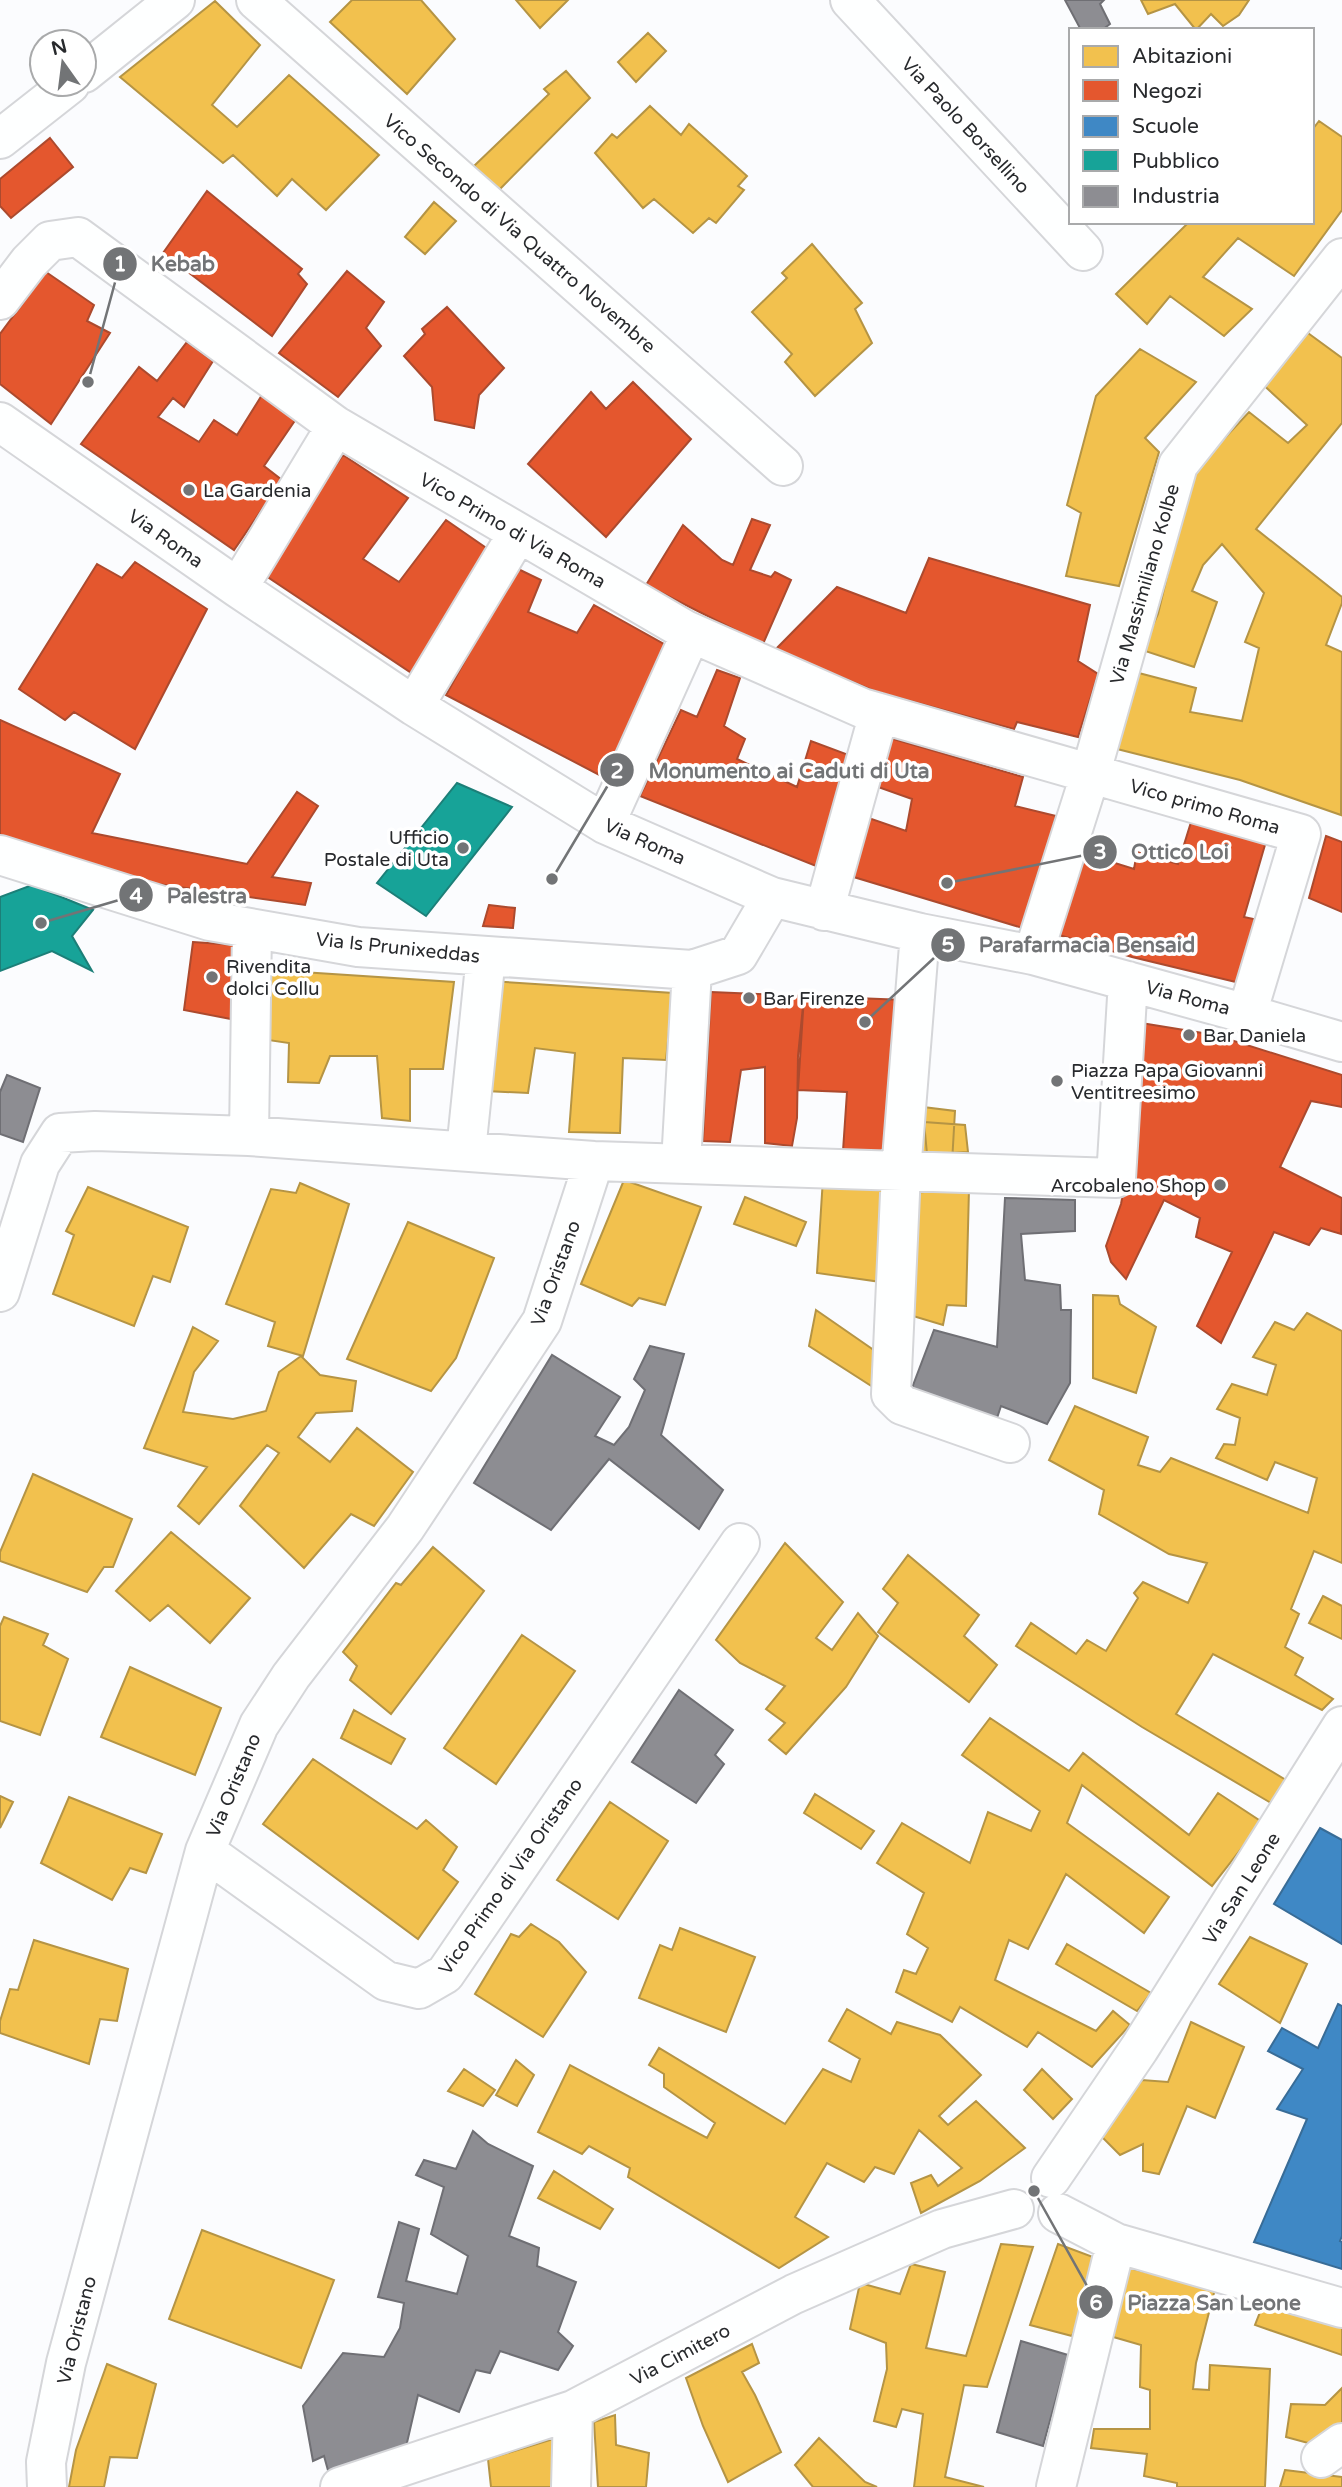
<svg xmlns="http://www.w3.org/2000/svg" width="1342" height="2487" viewBox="0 0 1342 2487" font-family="'Varela Round',sans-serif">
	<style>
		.homes { fill: #f2c14e; stroke: #b59444; stroke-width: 2 }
		.shops { fill: #e4572e; stroke: #ac4a2e; stroke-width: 2 }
		.schools { fill: #3f88c5; stroke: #386c97; stroke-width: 2 }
		.public { fill: #17a398; stroke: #1c7f78; stroke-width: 2 }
		.industry { fill: #8d8d92; stroke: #6f6f74; stroke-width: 2 }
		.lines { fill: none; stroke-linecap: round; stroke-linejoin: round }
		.minor-casing { stroke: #d5d6d9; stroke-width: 42 }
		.minor { stroke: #feffff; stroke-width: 38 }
		.poi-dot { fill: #727476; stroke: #fff; stroke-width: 2.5 }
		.labels { text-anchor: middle; stroke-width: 7; stroke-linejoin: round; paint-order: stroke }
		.street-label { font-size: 19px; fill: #282a2d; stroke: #fff }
		.poi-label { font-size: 19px; fill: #282a2d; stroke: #fff; text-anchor: start }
		.leader { fill: none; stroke: #727476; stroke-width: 2.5 }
		.callout-dot { fill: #727476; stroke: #fff; stroke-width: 2.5 }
		.mark-label { font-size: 21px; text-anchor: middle; font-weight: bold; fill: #fff }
		.callout-label { font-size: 21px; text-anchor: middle; font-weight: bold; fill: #727476; stroke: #fff; stroke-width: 7; stroke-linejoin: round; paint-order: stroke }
	</style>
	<rect width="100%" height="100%" fill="#fbfcfe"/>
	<path class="homes" d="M 352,0 L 421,0 L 455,39 L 407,94 L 330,22 Z
		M 516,0 L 568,0 L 540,28 Z
		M 1141,0 L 1249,0 L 1239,15 L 1223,26 L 1211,14 L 1196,30 L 1175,4 L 1148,14 Z
		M 215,1 L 260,45 L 212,105 L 237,127 L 289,75 L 379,155 L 326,210 L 292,179 L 277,196 L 233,155 L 223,163 L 120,77 Z
		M 648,33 L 666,51 L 636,82 L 618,62 Z
		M 566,71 L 590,98 L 499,190 L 474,166 L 549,94 L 544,89 Z
		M 650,106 L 681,135 L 689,124 L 747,176 L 738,186 L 744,190 L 716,223 L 709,218 L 693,233 L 654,199 L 643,208 L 595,153 L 612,134 L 617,138 Z
		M 1319,121 L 1342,137 L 1342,210 L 1294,276 L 1238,238 L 1203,277 L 1252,309 L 1224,336 L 1170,296 L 1147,324 L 1116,294 L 1189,222 L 1312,222 L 1312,130 Z
		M 434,202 L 456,221 L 425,254 L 405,237 Z
		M 812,244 L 862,303 L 855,309 L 872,343 L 815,396 L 785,362 L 792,354 L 752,312 L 787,278 L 782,273 Z
		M 1297,325 L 1342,358 L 1342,423 L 1256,529 L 1342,597 L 1342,603 L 1326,645 L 1342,652 L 1341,815 L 1240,780 L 1117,749 L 1135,672 L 1196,688 L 1190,712 L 1242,721 L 1259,648 L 1245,642 L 1264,593 L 1222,544 L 1203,565 L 1192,591 L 1217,602 L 1194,667 L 1142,650 L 1158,614 L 1192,473 L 1249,412 L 1288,443 L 1307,425 L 1258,380 Z
		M 1140,349 L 1196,382 L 1145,438 L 1159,452 L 1119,586 L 1066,576 L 1081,513 L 1067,505 L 1096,396 Z
		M 271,970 L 454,982 L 443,1069 L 410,1069 L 410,1121 L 382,1118 L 377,1056 L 330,1056 L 319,1083 L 288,1082 L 289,1043 L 268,1040 Z
		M 489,981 L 673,993 L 666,1060 L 623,1058 L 620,1133 L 569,1132 L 575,1053 L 535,1048 L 528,1093 L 486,1091 Z
		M 915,1106 L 955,1111 L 952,1163 L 913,1159 Z
		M 924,1122 L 965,1125 L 968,1152 L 927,1154 Z
		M 823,1178 L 888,1180 L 881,1282 L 817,1273 Z
		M 624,1180 L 701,1207 L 665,1305 L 639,1298 L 632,1306 L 581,1284 Z
		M 300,1183 L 349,1204 L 303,1356 L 268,1346 L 275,1322 L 226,1304 L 271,1189 L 296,1193 Z
		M 88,1187 L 188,1227 L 170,1282 L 153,1276 L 134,1326 L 53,1294 L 74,1235 L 66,1231 Z
		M 969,1189 L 966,1306 L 947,1305 L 943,1325 L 903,1313 L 910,1193 Z
		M 745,1197 L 806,1222 L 796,1246 L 734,1224 Z
		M 408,1222 L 494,1258 L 456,1358 L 431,1391 L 347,1359 Z
		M 1093,1295 L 1118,1296 L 1120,1304 L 1156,1327 L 1136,1393 L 1093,1378 Z
		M 816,1310 L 878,1353 L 876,1389 L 809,1346 Z
		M 1307,1313 L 1342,1331 L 1342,1563 L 1314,1551 L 1291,1609 L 1299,1614 L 1285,1647 L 1303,1658 L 1295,1675 L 1333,1699 L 1322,1710 L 1213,1654 L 1176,1714 L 1286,1780 L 1271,1803 L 1142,1727 L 1016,1646 L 1031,1623 L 1076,1654 L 1087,1640 L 1106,1651 L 1138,1598 L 1134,1593 L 1143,1582 L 1188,1603 L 1207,1563 L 1169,1554 L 1099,1514 L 1104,1490 L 1049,1460 L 1075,1406 L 1148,1437 L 1138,1465 L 1160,1472 L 1171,1458 L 1308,1513 L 1317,1478 L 1275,1462 L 1267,1480 L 1216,1458 L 1224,1444 L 1235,1445 L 1240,1418 L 1217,1409 L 1232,1384 L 1267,1395 L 1276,1365 L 1253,1357 L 1275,1322 L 1294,1330 Z
		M 193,1327 L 218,1341 L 194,1372 L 183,1412 L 233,1419 L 266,1411 L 279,1372 L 301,1356 L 320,1375 L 356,1381 L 352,1411 L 316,1413 L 298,1437 L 330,1462 L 357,1428 L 413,1472 L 374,1526 L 351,1514 L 304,1568 L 240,1506 L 279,1453 L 267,1445 L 199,1524 L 178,1506 L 207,1467 L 144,1448 Z
		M 33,1474 L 132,1519 L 113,1567 L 104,1567 L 87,1592 L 0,1561 L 0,1552 Z
		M 171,1532 L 250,1598 L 210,1643 L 168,1605 L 150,1621 L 116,1591 Z
		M 785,1543 L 843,1602 L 816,1638 L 832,1650 L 858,1613 L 878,1636 L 846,1687 L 786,1754 L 769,1740 L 785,1723 L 766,1709 L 785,1686 L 740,1663 L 716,1640 Z
		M 433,1547 L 484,1591 L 391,1714 L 350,1680 L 357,1666 L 343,1652 L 396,1583 L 401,1585 Z
		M 908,1555 L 979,1615 L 964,1636 L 997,1665 L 969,1702 L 878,1632 L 898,1603 L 883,1589 Z
		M 1323,1596 L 1342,1606 L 1342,1639 L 1309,1623 Z
		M 4,1617 L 48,1634 L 43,1645 L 68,1659 L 40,1735 L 0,1721 L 0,1626 Z
		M 522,1635 L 575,1671 L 496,1784 L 444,1748 Z
		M 130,1667 L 221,1708 L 195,1775 L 101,1737 Z
		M 354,1710 L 405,1739 L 391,1764 L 341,1738 Z
		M 990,1718 L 1069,1771 L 1083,1753 L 1189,1835 L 1218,1793 L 1262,1822 L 1212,1886 L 1082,1785 L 1067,1823 L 1169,1897 L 1144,1933 L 1066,1874 L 1028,1949 L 1009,1940 L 995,1980 L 1096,2031 L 1113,2011 L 1130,2025 L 1092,2067 L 1038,2032 L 1027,2047 L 960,2007 L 952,2022 L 896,1992 L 904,1970 L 916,1974 L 928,1948 L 907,1934 L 924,1893 L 877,1863 L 902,1823 L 970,1863 L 988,1812 L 1031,1831 L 1040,1811 L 962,1755 Z
		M 313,1759 L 417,1829 L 426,1820 L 457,1847 L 443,1870 L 458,1882 L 418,1939 L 263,1824 Z
		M 815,1794 L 874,1831 L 861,1849 L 804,1813 Z
		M 0,1796 L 13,1802 L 0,1828 Z
		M 69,1797 L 162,1834 L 146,1873 L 130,1868 L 112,1900 L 41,1863 Z
		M 610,1802 L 668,1841 L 618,1919 L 557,1880 Z
		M 531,1924 L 559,1942 L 586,1972 L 543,2037 L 475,1994 L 511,1934 L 519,1937 Z
		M 680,1928 L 755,1957 L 726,2032 L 639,1998 L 660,1945 L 672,1950 Z
		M 1250,1937 L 1307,1964 L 1280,2023 L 1219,1984 Z
		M 34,1940 L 128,1969 L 117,2021 L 100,2019 L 89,2064 L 0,2033 L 0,2021 L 10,1989 L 18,1990 Z
		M 1067,1944 L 1151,1993 L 1137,2011 L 1056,1964 Z
		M 847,2009 L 891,2034 L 897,2022 L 940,2035 L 981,2075 L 939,2116 L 948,2125 L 976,2101 L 1025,2148 L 980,2181 L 921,2213 L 911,2183 L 931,2175 L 938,2186 L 962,2168 L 919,2130 L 894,2174 L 875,2167 L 864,2182 L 827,2163 L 795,2217 L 828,2237 L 779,2268 L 628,2177 L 630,2168 L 589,2146 L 582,2154 L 538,2132 L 570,2065 L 707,2138 L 715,2123 L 664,2087 L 664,2074 L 649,2065 L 659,2048 L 785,2124 L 823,2069 L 851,2082 L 860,2059 L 829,2041 Z
		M 1191,2022 L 1244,2047 L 1215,2118 L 1187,2106 L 1159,2174 L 1143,2171 L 1143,2144 L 1120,2155 L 1098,2133 L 1142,2080 L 1168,2082 Z
		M 516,2060 L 534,2075 L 517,2106 L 496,2095 Z
		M 464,2069 L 495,2090 L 483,2106 L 448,2091 Z
		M 1042,2069 L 1072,2099 L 1053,2119 L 1024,2090 Z
		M 554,2171 L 613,2209 L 600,2229 L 538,2198 Z
		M 202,2230 L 334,2280 L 301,2368 L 169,2319 Z
		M 1001,2244 L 1033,2247 L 987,2387 L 964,2385 L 945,2477 L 984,2487 L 914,2487 L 923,2414 L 902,2409 L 896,2427 L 874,2421 L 887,2369 L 886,2343 L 850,2329 L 860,2283 L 900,2294 L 911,2264 L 945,2272 L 926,2348 L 966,2356 Z
		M 1058,2244 L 1101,2260 L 1072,2336 L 1030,2325 Z
		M 1121,2266 L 1215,2289 L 1196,2363 L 1193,2389 L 1209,2390 L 1210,2365 L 1270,2369 L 1265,2487 L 1177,2487 L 1177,2483 L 1144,2476 L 1147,2454 L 1091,2448 L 1094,2429 L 1150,2429 L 1150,2390 L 1140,2387 L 1141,2345 L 1103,2334 Z
		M 1266,2297 L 1342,2317 L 1342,2355 L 1255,2325 Z
		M 752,2344 L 759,2363 L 742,2372 L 755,2395 L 781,2452 L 728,2482 L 703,2426 L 686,2378 Z
		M 107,2364 L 156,2384 L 137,2458 L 110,2457 L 104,2487 L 69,2487 L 76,2450 Z
		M 1342,2388 L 1342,2438 L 1319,2446 L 1286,2437 L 1291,2404 L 1325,2405 Z
		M 615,2415 L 616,2445 L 649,2453 L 646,2487 L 598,2487 L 594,2422 Z
		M 819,2438 L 865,2482 L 877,2487 L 813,2487 L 795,2465 Z
		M 553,2439 L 554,2487 L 491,2487 L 488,2459 Z
		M 1285,2470 L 1342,2477 L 1342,2487 L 1280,2487 Z"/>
	<path class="shops" d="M 50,138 L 73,167 L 11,218 L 0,206 L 0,179 Z
		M 207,191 L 302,269 L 298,274 L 307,284 L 272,336 L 163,253 Z
		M 347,271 L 384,302 L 366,328 L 381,346 L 338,397 L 279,353 Z
		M 46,272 L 94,305 L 87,321 L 110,333 L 51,424 L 0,384 L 0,334 Z
		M 447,307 L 504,368 L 479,395 L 474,428 L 435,420 L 432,387 L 404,356 L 425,334 L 422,329 Z
		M 187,342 L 213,361 L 184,407 L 173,398 L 158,417 L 199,442 L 214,420 L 237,435 L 262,395 L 296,419 L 264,466 L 282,480 L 234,550 L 81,444 L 139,367 L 157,381 Z
		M 633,382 L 691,439 L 606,537 L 528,464 L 591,392 L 606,409 Z
		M 343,455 L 408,498 L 363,559 L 399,582 L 446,520 L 495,554 L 413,674 L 260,572 Z
		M 752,519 L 770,525 L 750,570 L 771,577 L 775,572 L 791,580 L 763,644 L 646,585 L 683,525 L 722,560 L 733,565 Z
		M 929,558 L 1090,605 L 1078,661 L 1098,674 L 1078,737 L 1017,722 L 1014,729 L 877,692 L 775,650 L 837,587 L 906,613 Z
		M 135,562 L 207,609 L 135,749 L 74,712 L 65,720 L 19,689 L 97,564 L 122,578 Z
		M 516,568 L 541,580 L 528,612 L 577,633 L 594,605 L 671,648 L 611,781 L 446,695 Z
		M 717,670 L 740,678 L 724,726 L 745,739 L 737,759 L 797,787 L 811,741 L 854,757 L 816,866 L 640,796 L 681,710 L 697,717 Z
		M 0,720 L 120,774 L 92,833 L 247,864 L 297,792 L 318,806 L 272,877 L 311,883 L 305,905 L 144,882 L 73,863 L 0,835 Z
		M 890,738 L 1023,777 L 1015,806 L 1056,816 L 1026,929 L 847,875 L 863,816 L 906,831 L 912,799 L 875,786 Z
		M 1192,819 L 1267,838 L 1244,917 L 1258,920 L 1240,983 L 1132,957 L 1059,935 L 1086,854 L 1134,869 L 1137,852 L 1178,864 Z
		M 1326,836 L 1342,842 L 1342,912 L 1309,898 Z
		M 489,905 L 515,908 L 513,928 L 483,926 Z
		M 193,942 L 236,945 L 236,1020 L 184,1010 Z
		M 711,992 L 804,996 L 798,1056 L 797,1118 L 792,1146 L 765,1143 L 765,1067 L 741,1070 L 730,1142 L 703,1141 Z
		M 804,996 L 905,1000 L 892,1152 L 843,1151 L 847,1092 L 798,1090 Z
		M 1135,1022 L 1215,1035 L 1342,1075 L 1342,1107 L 1311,1101 L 1280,1167 L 1342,1198 L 1341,1234 L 1321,1228 L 1309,1245 L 1274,1232 L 1221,1343 L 1197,1326 L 1232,1252 L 1196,1237 L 1200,1218 L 1164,1200 L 1126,1279 L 1111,1262 L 1106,1246 L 1121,1204 L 1127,1173 Z"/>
	<path class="schools" d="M 1320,1828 L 1342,1840 L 1342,1944 L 1274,1904 Z
		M 1338,2004 L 1342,2006 L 1342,2236 L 1340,2241 L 1342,2242 L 1342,2269 L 1254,2242 L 1307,2119 L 1277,2109 L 1303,2069 L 1268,2051 L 1282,2028 L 1318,2048 Z"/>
	<path class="public" d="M 457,783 L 512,807 L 426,916 L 377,883 Z
		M 32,885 L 93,910 L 72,936 L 92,971 L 52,951 L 0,971 L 0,897 Z"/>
	<path class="industry" d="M 1065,0 L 1104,0 L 1100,4 L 1110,24 L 1102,30 L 1081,30 Z
		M 7,1075 L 40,1088 L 23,1142 L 0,1134 L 0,1092 Z
		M 1005,1198 L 1075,1200 L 1075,1231 L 1021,1234 L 1025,1280 L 1060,1285 L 1061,1310 L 1071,1310 L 1070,1383 L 1047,1424 L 1001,1406 L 996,1421 L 912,1388 L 934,1330 L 997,1347 Z
		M 650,1346 L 684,1354 L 661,1435 L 723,1490 L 699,1529 L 609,1459 L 551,1530 L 474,1483 L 552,1355 L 620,1397 L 595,1436 L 614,1445 L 629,1427 L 645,1390 L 634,1379 Z
		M 679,1690 L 733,1730 L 715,1755 L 724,1764 L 696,1803 L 632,1762 Z
		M 473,2131 L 488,2144 L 533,2166 L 509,2236 L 539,2248 L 537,2266 L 576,2282 L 558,2332 L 573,2346 L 558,2370 L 500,2351 L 490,2373 L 476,2370 L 459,2412 L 418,2395 L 406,2447 L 329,2474 L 324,2456 L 313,2461 L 303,2406 L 343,2353 L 384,2357 L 400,2328 L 404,2303 L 378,2297 L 399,2222 L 419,2229 L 406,2281 L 457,2294 L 468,2256 L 431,2234 L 444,2187 L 416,2175 L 424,2160 L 456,2169 Z
		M 1021,2341 L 1068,2355 L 1043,2446 L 997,2432 Z"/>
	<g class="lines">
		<defs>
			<path id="minor" d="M 256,0 L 783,466
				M 850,0 L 1083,251
				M 84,73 L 175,0
				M 0,139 L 70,84
				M 0,300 L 29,262 L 50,241 L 78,237 L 336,426 L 685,630 L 862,708 L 1301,834 L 1247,1014
				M 0,422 L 238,588 L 414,706 L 605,824 L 772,897 L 920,933 L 1033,955 L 1247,1014 L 1342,1042
				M 238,588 L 336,426
				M 414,706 L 518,533
				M 605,824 L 691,633
				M 0,855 L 210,921 L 358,947 L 692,970 L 738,955 L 772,897
				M 824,911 L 879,713
				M 920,933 L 901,1172 L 891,1394 L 902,1405 L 1010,1443
				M 1033,955 L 1091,772 L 1178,465 L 1342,258
				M 249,1136 L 252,929
				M 466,1151 L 486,956
				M 681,1163 L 692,970
				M 0,1292 L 40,1164 L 60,1133 L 95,1131 L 249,1136 L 594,1161 L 1116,1178 L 1128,981
				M 205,1851 L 386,1981 L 419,1989 L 445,1974 L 740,1543
				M 1051,2178 L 1139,2049 L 1342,1726
				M 1058,2213 L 1116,2243 L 1342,2308
				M 1321,2458 L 1342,2443
				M 47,2487 L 46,2462 L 66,2363 L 205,1851 L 259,1725 L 291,1676 L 405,1528 L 542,1321 L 594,1161
				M 340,2487 L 573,2410 L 794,2294 L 942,2229 L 1014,2209
				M 571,2487 L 573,2410
				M 1056,2487 L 1116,2243"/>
		</defs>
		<use href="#minor" class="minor-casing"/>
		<use href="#minor" class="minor"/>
	</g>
	<g class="poi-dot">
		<circle cx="189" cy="490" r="7"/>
		<circle cx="463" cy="848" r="7"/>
		<circle cx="212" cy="977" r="7"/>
		<circle cx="749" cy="998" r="7"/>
		<circle cx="1189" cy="1035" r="7"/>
		<circle cx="1057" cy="1081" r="7"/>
		<circle cx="1220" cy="1185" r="7"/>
	</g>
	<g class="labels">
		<g class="street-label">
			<text transform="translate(966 125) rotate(47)" y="7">Via Paolo Borsellino</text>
			<text transform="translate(520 233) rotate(41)" y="7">Vico Secondo di Via Quattro Novembre</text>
			<text transform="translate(513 530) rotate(30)" y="7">Vico Primo di Via Roma</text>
			<text transform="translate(166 538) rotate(35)" y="7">Via Roma</text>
			<text transform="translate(1144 584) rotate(-74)" y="7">Via Massimiliano Kolbe</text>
			<text transform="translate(1205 806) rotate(16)" y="7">Vico primo Roma</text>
			<text transform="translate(645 841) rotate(24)" y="7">Via Roma</text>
			<text transform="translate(398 947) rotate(6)" y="7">Via Is Prunixeddas</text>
			<text transform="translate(1188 997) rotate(15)" y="7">Via Roma</text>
			<text transform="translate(555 1273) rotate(-70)" y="7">Via Oristano</text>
			<text transform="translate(233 1785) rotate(-67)" y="7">Via Oristano</text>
			<text transform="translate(510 1876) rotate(-55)" y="7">Vico Primo di Via Oristano</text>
			<text transform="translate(1241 1888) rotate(-58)" y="7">Via San Leone</text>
			<text transform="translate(76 2330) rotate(-76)" y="7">Via Oristano</text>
			<text transform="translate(680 2354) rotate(-28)" y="7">Via Cimitero</text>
		</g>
		<g class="poi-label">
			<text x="203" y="497">La Gardenia</text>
			<text x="449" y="844" text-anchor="end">Ufficio<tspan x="449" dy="22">Postale di Uta</tspan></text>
			<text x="226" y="973">Rivendita<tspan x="226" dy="22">dolci Collu</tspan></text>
			<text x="763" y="1005">Bar Firenze</text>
			<text x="1203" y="1042">Bar Daniela</text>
			<text x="1071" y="1077">Piazza Papa Giovanni<tspan x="1071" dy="22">Ventitreesimo</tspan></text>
			<text x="1206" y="1192" text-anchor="end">Arcobaleno Shop</text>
		</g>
	</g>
	<path class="leader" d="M88 382L120 264M552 879L617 770M947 883L1100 852M41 923L136 895M865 1022L948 945M1034 2191L1096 2302"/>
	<g class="callout-dot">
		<circle cx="88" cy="382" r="7"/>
		<circle cx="552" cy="879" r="7"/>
		<circle cx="947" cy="883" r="7"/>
		<circle cx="41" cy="923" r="7"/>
		<circle cx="865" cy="1022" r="7"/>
		<circle cx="1034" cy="2191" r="7"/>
		<circle cx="120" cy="264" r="18"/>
		<circle cx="617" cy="770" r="18"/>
		<circle cx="1100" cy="852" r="18"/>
		<circle cx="136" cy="895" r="18"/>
		<circle cx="948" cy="945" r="18"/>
		<circle cx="1096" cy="2302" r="18"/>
	</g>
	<g class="mark-label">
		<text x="120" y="271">1</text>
		<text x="617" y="778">2</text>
		<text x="1100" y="859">3</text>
		<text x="136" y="903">4</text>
		<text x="948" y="952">5</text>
		<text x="1096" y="2310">6</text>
	</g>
	<g class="callout-label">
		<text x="183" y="271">Kebab</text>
		<text x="789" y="778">Monumento ai Caduti di Uta</text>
		<text x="1180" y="859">Ottico Loi</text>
		<text x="207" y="903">Palestra</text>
		<text x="1087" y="952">Parafarmacia Bensaid</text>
		<text x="1214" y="2310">Piazza San Leone</text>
	</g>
	<rect x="1069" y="28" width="245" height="196" fill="#ffffff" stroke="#a9aaab" stroke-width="2"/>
	<rect x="1083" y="46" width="35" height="21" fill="#f2c14e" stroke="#a9aaab" stroke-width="2"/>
	<text x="1132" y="63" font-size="21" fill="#282a2d">Abitazioni</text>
	<rect x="1083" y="80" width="35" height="21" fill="#e4572e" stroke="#a9aaab" stroke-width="2"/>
	<text x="1132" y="98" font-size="21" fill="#282a2d">Negozi</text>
	<rect x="1083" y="116" width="35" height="21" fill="#3f88c5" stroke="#a9aaab" stroke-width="2"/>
	<text x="1132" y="133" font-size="21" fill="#282a2d">Scuole</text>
	<rect x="1083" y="150" width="35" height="21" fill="#17a398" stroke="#a9aaab" stroke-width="2"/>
	<text x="1132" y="168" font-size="21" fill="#282a2d">Pubblico</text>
	<rect x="1083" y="186" width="35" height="21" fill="#8d8d92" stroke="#a9aaab" stroke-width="2"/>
	<text x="1132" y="203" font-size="21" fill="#282a2d">Industria</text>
	<g transform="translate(63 63) rotate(346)"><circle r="33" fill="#ffffff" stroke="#a9aaab" stroke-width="2"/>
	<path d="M0-5L12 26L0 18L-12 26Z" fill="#727476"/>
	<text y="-10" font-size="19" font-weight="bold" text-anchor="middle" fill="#282a2d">N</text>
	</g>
</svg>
